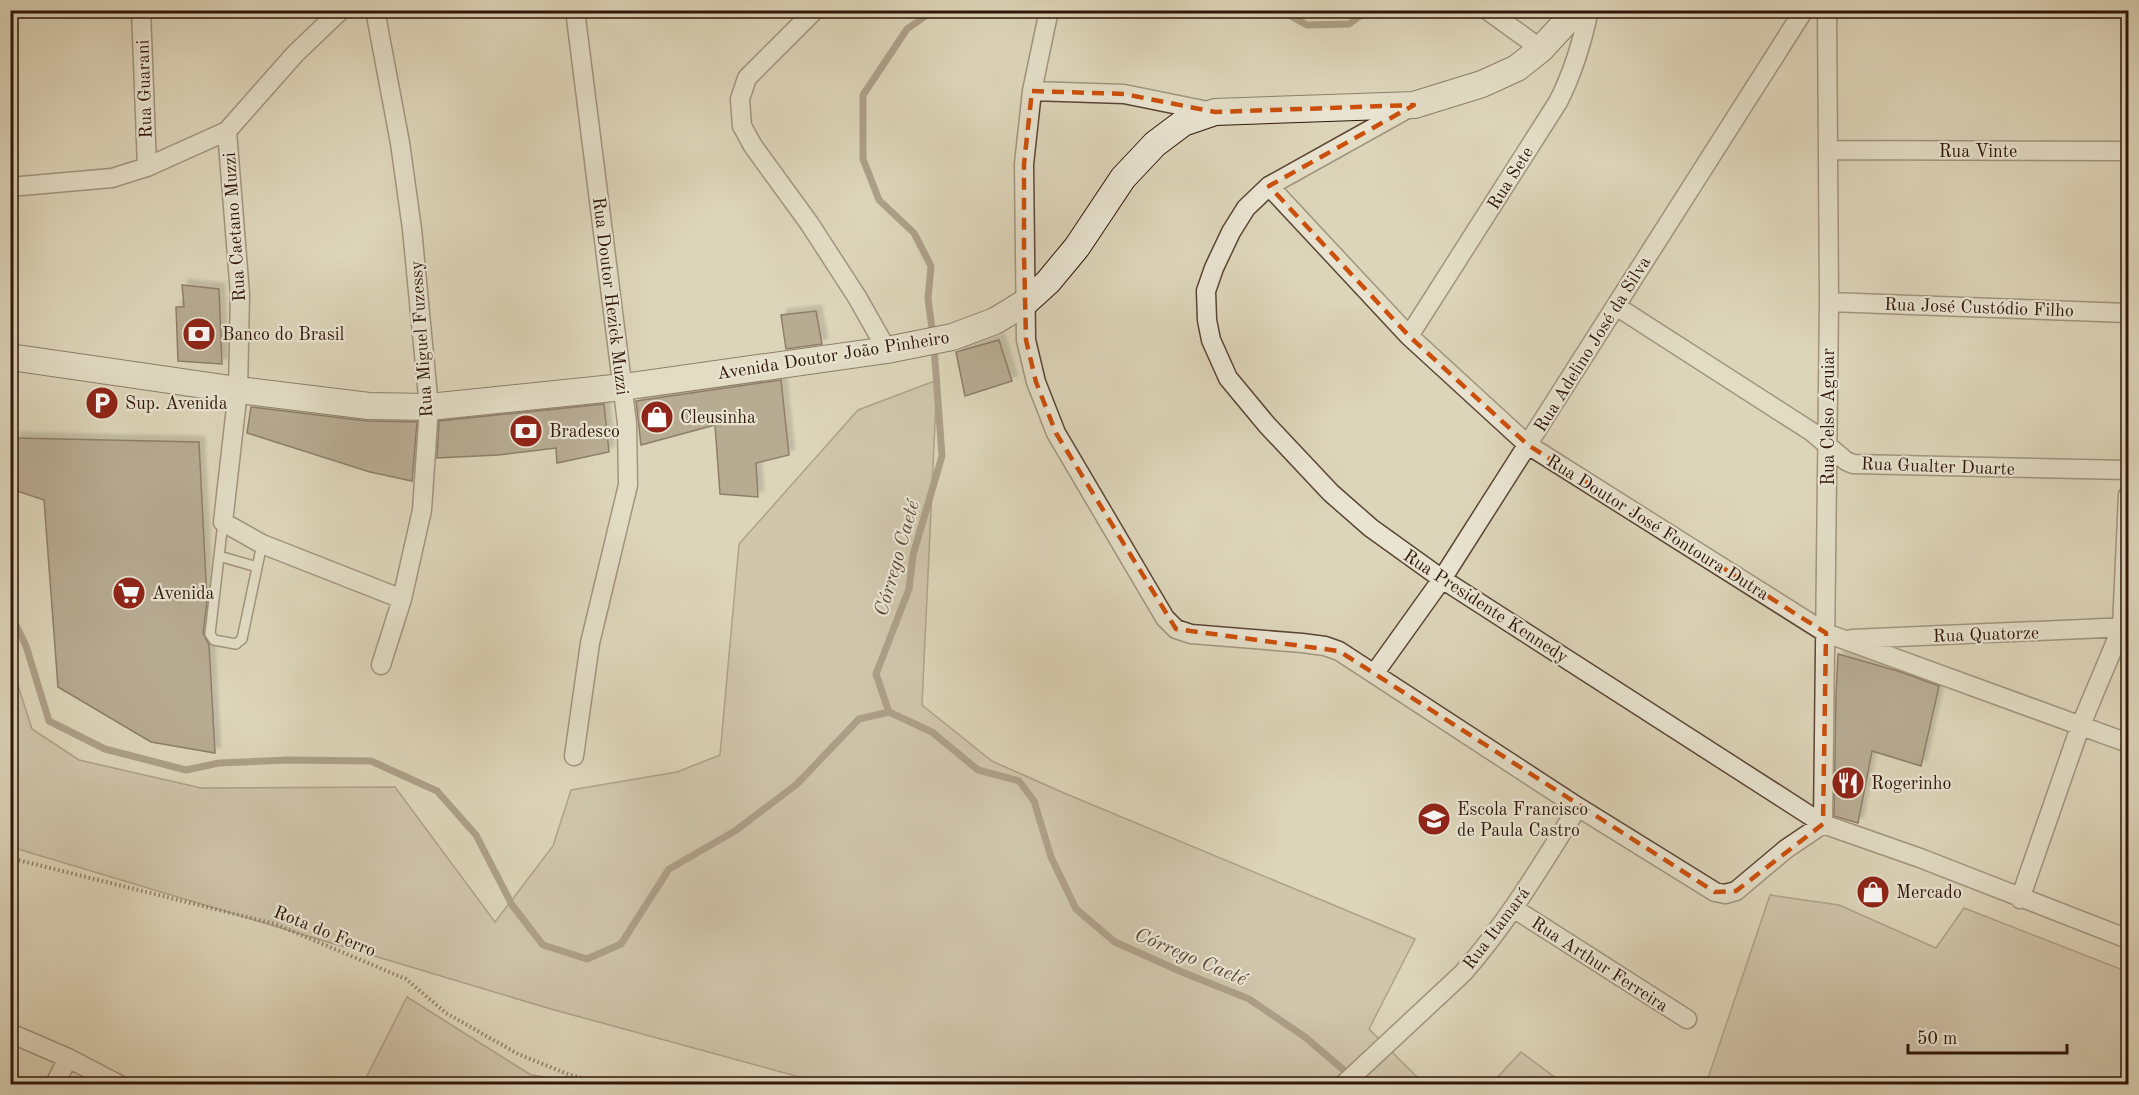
<svg xmlns="http://www.w3.org/2000/svg" width="2139" height="1095" viewBox="0 0 2139 1095" font-family="'Old Standard TT',serif">
	<style>
		.green { fill: #c0b49b; stroke: #786452; stroke-width: 1.5 }
		.lines { fill: none; stroke-linecap: round; stroke-linejoin: round }
		.stream { stroke: #74614e; stroke-width: 7 }
		.building { fill: #8a7964; stroke: #301508; stroke-width: 1.5; filter: url(#shadow) }
		.lane-casing { stroke: #5b4534; stroke-width: 12 }
		.street-casing { stroke: #5b4534; stroke-width: 21 }
		.secondary-casing { stroke: #301508; stroke-width: 28 }
		.path { stroke: #301508; stroke-width: 4; stroke-dasharray: 1.5 3; stroke-linecap: butt }
		.lane { stroke: #e9e4d2; stroke-width: 9 }
		.street { stroke: #e9e4d2; stroke-width: 18 }
		.secondary { stroke: #e9e4d2; stroke-width: 26 }
		.marked { fill: none; stroke: #cc4f0b; stroke-width: 4.5; stroke-dasharray: 12 8; stroke-linejoin: round }
		.labels { text-anchor: middle; stroke-width: 4.5; stroke-linejoin: round; paint-order: stroke }
		.street-label { font-size: 18px; fill: #301508; stroke: #e9e4d2 }
		.poi-label { font-size: 18px; fill: #301508; stroke: #e9e4d2; text-anchor: start }
		.water-label { font-size: 20px; font-style: italic; fill: #5e4837; stroke: #e9e4d2 }
	</style>
	<defs>
		<filter id="shadow"><feDropShadow dx="5.5" dy="-5.5" stdDeviation="1.5" flood-color="#0004"/></filter>
	</defs>
	<rect width="100%" height="100%" fill="#ddd5b9"/>
	<filter id="stains"><feTurbulence type="fractalNoise" baseFrequency=".00333" numOctaves="4"/><feColorMatrix values="0 0 0 0 .2 0 0 0 0 .09 0 0 0 0 .02 0 0 0 .5 -.17"/></filter>
	<radialGradient id="worn" r=".72"><stop offset=".6" stop-color="#630" stop-opacity="0"/><stop offset="1" stop-color="#630" stop-opacity=".3"/></radialGradient>
	<path class="green" d="M 937,380 L 922,705 L 992,761 L 1064,793 L 1415,939 L 1369,1029 L 1424,1084 L 825,1084 L 551,1009 L 11,847 L 10,661 L 32,729 L 79,760 L 201,788 L 395,787 L 495,922 L 553,846 L 571,790 L 677,772 L 720,755 L 739,544 L 858,410 Z
		M 1770,895 L 1839,905 L 1936,948 L 1964,908 L 2128,972 L 2128,1084 L 1706,1084 Z
		M 407,997 L 531,1075 L 597,1084 L 363,1084 Z
		M 1521,1052 L 1564,1084 L 1491,1084 Z"/>
	<g class="lines">
		<path class="stream" d="M 1280,10 L 1307,25 L 1349,24 L 1368,10
			M 933,336 L 928,299 L 931,266 L 914,233 L 879,200 L 863,159 L 863,95 L 907,29 L 934,10
			M 934,347 L 942,456 L 913,555 L 909,589 L 876,674 L 889,712 L 932,732 L 978,770 L 1019,781 L 1034,801 L 1051,857 L 1076,909 L 1115,942 L 1182,972 L 1249,999 L 1305,1037 L 1360,1084
			M 10,394 L 11,377
			M 10,613 L 26,646 L 49,721 L 105,749 L 186,770 L 219,763 L 288,760 L 371,761 L 437,791 L 476,835 L 512,905 L 543,945 L 587,959 L 621,944 L 669,869 L 735,831 L 797,784 L 859,719 L 889,712"/>
	</g>
	<path class="building" d="M 182,285 L 219,289 L 222,364 L 178,361 L 176,307 L 184,307 Z
		M 816,311 L 822,344 L 786,349 L 781,315 Z
		M 999,340 L 1012,381 L 965,396 L 956,352 Z
		M 781,380 L 789,455 L 756,463 L 758,497 L 720,494 L 715,425 L 641,445 L 636,401 Z
		M 604,404 L 609,452 L 557,463 L 556,448 L 498,455 L 437,458 L 439,421 Z
		M 251,407 L 367,421 L 417,422 L 412,481 L 370,472 L 247,433 Z
		M 15,438 L 199,442 L 207,602 L 203,633 L 209,645 L 215,753 L 151,742 L 58,687 L 44,500 L 11,489 Z
		M 1838,654 L 1901,672 L 1939,686 L 1921,766 L 1872,751 L 1858,823 L 1834,816 L 1836,694 Z"/>
	<g class="lines">
		<defs>
			<path id="lane" d="M 223,522 L 210,634 L 214,640 L 236,644 L 242,639 L 262,544
				M 219,556 L 257,567"/>
			<path id="street" d="M 141,10 L 147,167
				M 375,10 L 400,143 L 412,229 L 429,407 L 422,510 L 402,599 L 381,665
				M 815,10 L 747,78 L 740,99 L 742,126 L 753,146 L 809,223 L 857,297 L 887,350
				M 1049,10 L 1032,91 L 1024,164 L 1026,340 L 1036,382 L 1056,433 L 1165,618 L 1176,629 L 1191,634 L 1302,643 L 1325,646 L 1339,651 L 1578,807 L 1715,892 L 1725,894 L 1736,891 L 1786,849 L 1823,824 L 1829,302 L 1827,10
				M 1487,10 L 1541,49
				M 1032,91 L 1124,94 L 1213,112
				M 1409,108 L 1269,186 L 1246,208 L 1231,232 L 1214,268 L 1206,291 L 1207,320 L 1211,340 L 1228,378 L 1267,425 L 1331,493 L 1371,528 L 1442,579 L 1823,824 L 1920,858 L 2128,939
				M 227,131 L 240,294 L 238,390 L 223,522 L 262,544 L 402,599
				M 1828,150 L 2128,151
				M 1269,186 L 1409,336 L 1528,445 L 1826,633 L 2128,743
				M 10,187 L 112,178 L 147,167 L 227,131 L 295,54 L 341,10
				M 1829,302 L 2128,313
				M 1616,306 L 1812,432 L 1846,461 L 1853,464 L 2128,470
				M 1409,336 L 1558,102 C 1573,73 1582,43 1589,10
				M 1852,639 L 2128,627
				M 1374,674 L 1442,579 L 1804,10
				M 574,756 L 590,643 L 628,485 L 627,423 L 575,10
				M 2020,899 L 2080,727 L 2122,627 L 2128,495
				M 1513,908 L 1687,1019
				M 10,1033 L 68,1058 L 118,1084
				M 55,1084 L 68,1058
				M 1344,1084 L 1463,973 C 1508,922 1542,864 1578,807"/>
			<path id="secondary" d="M 10,357 L 238,390 L 369,406 L 429,407 L 623,387 L 887,350 L 952,337 L 995,321 L 1026,302 L 1048,282 L 1077,247 L 1123,178 L 1155,144 L 1183,123 L 1215,112 L 1414,105 L 1482,84 L 1517,68 L 1541,49 L 1565,23 L 1574,10"/>
		</defs>
		<use href="#lane" class="lane-casing"/>
		<use href="#street" class="street-casing"/>
		<use href="#secondary" class="secondary-casing"/>
		<path class="path" d="M 10,858 L 275,924 L 406,979 L 446,1013 L 518,1054 L 570,1075 L 605,1084"/>
		<use href="#lane" class="lane"/>
		<use href="#street" class="street"/>
		<use href="#secondary" class="secondary"/>
	</g>
	<path d="M0 0H2139V1095H0ZM 1032,91 L 1124,94 L 1215,112 L 1414,105 L 1269,186 L 1409,336 L 1528,445 L 1826,633 L 1823,824 L 1736,891 L 1715,892 L 1339,651 L 1176,629 L 1056,433 L 1036,382 L 1026,340 L 1024,254 L 1024,164 Z" fill="#ddd5b9" fill-opacity=".55" fill-rule="evenodd"/>
	<path class="marked" d="M 1032,91 L 1124,94 L 1215,112 L 1414,105 L 1269,186 L 1409,336 L 1528,445 L 1826,633 L 1823,824 L 1736,891 L 1715,892 L 1339,651 L 1176,629 L 1056,433 L 1036,382 L 1026,340 L 1024,254 L 1024,164 Z"/>
	<defs>
		<symbol id="bank-disc" viewBox="-11 -11 22 22"><circle r="9.5" fill="#8f2418" stroke="#e9e4d2"/><path d="M-6-4H6V4H-6ZM0-2.3a2.3 2.3 0 1 0 0 4.6a2.3 2.3 0 1 0 0-4.6Z" fill="#fff"/></symbol>
		<symbol id="parking-disc" viewBox="-11 -11 22 22"><circle r="9.5" fill="#8f2418" stroke="#e9e4d2"/><path d="M-3.5-5.5H1a3.5 3.5 0 0 1 0 7H-1V5.5H-3.5ZM-1-3.4V-.6H.8a1.4 1.4 0 0 0 0-2.8Z" fill="#fff"/></symbol>
		<symbol id="shop-disc" viewBox="-11 -11 22 22"><circle r="9.5" fill="#8f2418" stroke="#e9e4d2"/><path d="M-5-2.5h2.3a2.7 3.5 0 0 1 5.4 0H5L5.5 6h-11ZM-1.5-2.5h3a1.5 2.3 0 0 0-3 0Z" fill="#fff"/></symbol>
		<symbol id="supermarket-disc" viewBox="-11 -11 22 22"><circle r="9.5" fill="#8f2418" stroke="#e9e4d2"/><path d="M-6-5.5h2.5l.6 2H6L4.5 2H-2.5L-4.4-4H-6ZM-1.5 3.2a1.3 1.3 0 1 0 .1 0ZM3 3.2a1.3 1.3 0 1 0 .1 0Z" fill="#fff"/></symbol>
		<symbol id="restaurant-disc" viewBox="-11 -11 22 22"><circle r="9.5" fill="#8f2418" stroke="#e9e4d2"/><path d="M-5-6h1v4h1v-4h1v4h1v-4h1v5L-1.5 .5V6h-2V.5L-5-1ZM5-6V6H3V1.5H1.5Q1.5-4 5-6Z" fill="#fff"/></symbol>
		<symbol id="school-disc" viewBox="-11 -11 22 22"><circle r="9.5" fill="#8f2418" stroke="#e9e4d2"/><path d="M0-5L7-2L0 1L-7-2ZM-4 1L0 2.5L4 1V4Q0 6-4 4Z" fill="#fff"/></symbol>
	</defs>
	<g fill-rule="evenodd">
		<use href="#bank-disc" x="180" y="315" width="38" height="38"/>
		<use href="#parking-disc" x="83" y="384" width="38" height="38"/>
		<use href="#shop-disc" x="638" y="398" width="38" height="38"/>
		<use href="#bank-disc" x="507" y="412" width="38" height="38"/>
		<use href="#supermarket-disc" x="110" y="574" width="38" height="38"/>
		<use href="#restaurant-disc" x="1829" y="764" width="38" height="38"/>
		<use href="#school-disc" x="1415" y="800" width="38" height="38"/>
		<use href="#shop-disc" x="1854" y="873" width="38" height="38"/>
	</g>
	<g class="labels">
		<g class="street-label">
			<text transform="translate(144 89) rotate(-92)" y="6">Rua Guarani</text>
			<text x="1978" y="157">Rua Vinte</text>
			<text transform="translate(1510 178) rotate(-58)" y="6">Rua Sete</text>
			<text transform="translate(234 227) rotate(-94)" y="6">Rua Caetano Muzzi</text>
			<text transform="translate(611 296) rotate(83)" y="6">Rua Doutor Hezick Muzzi</text>
			<text transform="translate(1979 307) rotate(2)" y="6">Rua José Custódio Filho</text>
			<text transform="translate(421 339) rotate(-94)" y="6">Rua Miguel Fuzessy</text>
			<text transform="translate(1592 344) rotate(-58)" y="6">Rua Adelino José da Silva</text>
			<text transform="translate(833 355) rotate(-9)" y="6">Avenida Doutor João Pinheiro</text>
			<text transform="translate(1828 417) rotate(-90)" y="6">Rua Celso Aguiar</text>
			<text transform="translate(1938 466) rotate(2)" y="6">Rua Gualter Duarte</text>
			<text transform="translate(1658 527) rotate(32)" y="6">Rua Doutor José Fontoura Dutra</text>
			<text transform="translate(1486 606) rotate(33)" y="6">Rua Presidente Kennedy</text>
			<text transform="translate(1986 634) rotate(-2)" y="6">Rua Quatorze</text>
			<text transform="translate(1496 928) rotate(-53)" y="6">Rua Itamará</text>
			<text transform="translate(325 931) rotate(22)" y="6">Rota do Ferro</text>
			<text transform="translate(1600 964) rotate(33)" y="6">Rua Arthur Ferreira</text>
		</g>
		<g class="poi-label">
			<text x="222" y="340">Banco do Brasil</text>
			<text x="125" y="409">Sup. Avenida</text>
			<text x="680" y="423">Cleusinha</text>
			<text x="549" y="437">Bradesco</text>
			<text x="152" y="599">Avenida</text>
			<text x="1871" y="789">Rogerinho</text>
			<text x="1457" y="815">Escola Francisco<tspan x="1457" dy="21">de Paula Castro</tspan></text>
			<text x="1896" y="898">Mercado</text>
		</g>
		<g class="water-label">
			<text transform="translate(896 558) rotate(-74)" y="7">Córrego Caeté</text>
			<text transform="translate(1191 956) rotate(23)" y="7">Córrego Caeté</text>
		</g>
	</g>
	<rect width="2139" height="1095" fill="none" stroke="#ddd5b9" stroke-width="36"/>
	<rect x="12" y="12" width="2115" height="1071" fill="none" stroke="#301508" stroke-width="3"/>
	<rect x="18" y="18" width="2103" height="1059" fill="none" stroke="#301508" stroke-width="1.5"/>
	<path d="M1908 1044v9h159v-9" fill="none" stroke="#301508" stroke-width="3"/>
	<text x="1917" y="1044" font-size="18" fill="#301508" stroke="#e9e4d2" stroke-width="4.5" paint-order="stroke">50 m</text>
	<rect width="100%" height="100%" filter="url(#stains)"/>
	<rect width="100%" height="100%" fill="url(#worn)"/>
</svg>
